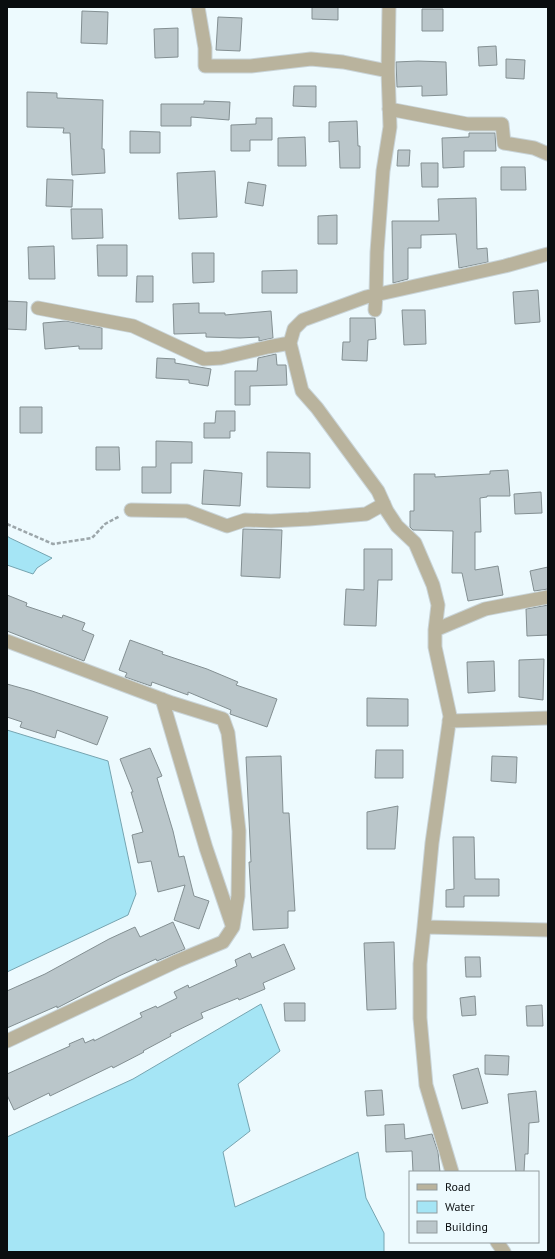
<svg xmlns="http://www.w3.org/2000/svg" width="555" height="1259" viewBox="0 0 555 1259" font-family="'PT Sans',sans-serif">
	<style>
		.water { fill: #a5e5f5; stroke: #76a4b0 }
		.building { fill: #bac6ca; stroke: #838f92 }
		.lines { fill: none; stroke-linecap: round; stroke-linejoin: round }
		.minor-casing { stroke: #c9d4d8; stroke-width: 15 }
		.path { stroke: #9ca6aa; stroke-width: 2.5; stroke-dasharray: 4 2; stroke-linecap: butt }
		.minor { stroke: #b9b39d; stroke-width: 13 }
	</style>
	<rect width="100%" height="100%" fill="#edfafe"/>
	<path class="water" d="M 7,536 L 10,538 L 52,558 L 37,568 L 33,574 L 7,565 Z
		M 7,730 L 108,761 L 136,894 L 128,915 L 7,972 Z
		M 261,1004 L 280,1051 L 238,1084 L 250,1131 L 223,1152 L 235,1207 L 358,1152 L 366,1198 L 384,1233 L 384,1252 L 7,1252 L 7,1137 L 133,1079 Z"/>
	<path class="building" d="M 312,7 L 338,7 L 338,20 L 312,19 Z
		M 422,9 L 443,9 L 443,31 L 422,31 Z
		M 82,11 L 108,12 L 107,44 L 81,43 Z
		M 218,17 L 242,18 L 240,51 L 216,50 Z
		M 178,28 L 178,57 L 155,58 L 154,29 Z
		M 496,46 L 497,65 L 479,66 L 478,47 Z
		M 506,59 L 525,60 L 524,79 L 506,78 Z
		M 418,61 L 446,62 L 447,95 L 422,96 L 422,86 L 397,87 L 396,62 Z
		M 294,86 L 316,86 L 316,107 L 293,106 Z
		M 27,92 L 57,93 L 57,98 L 103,100 L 102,149 L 104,149 L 105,173 L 72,175 L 70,133 L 63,133 L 64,128 L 27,127 Z
		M 204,101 L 230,102 L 229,120 L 191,117 L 191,126 L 161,126 L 161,104 L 204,104 Z
		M 256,118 L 272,118 L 272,140 L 250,140 L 250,151 L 231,151 L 231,125 L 256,124 Z
		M 357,121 L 358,146 L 360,146 L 360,168 L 340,168 L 339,141 L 329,142 L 329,122 Z
		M 130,131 L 160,132 L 160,153 L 130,153 Z
		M 469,133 L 495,133 L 496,151 L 464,151 L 464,167 L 443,168 L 442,138 L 469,137 Z
		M 305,137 L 306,166 L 278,166 L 278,138 Z
		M 398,150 L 410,150 L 409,166 L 397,166 Z
		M 421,163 L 438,163 L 438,187 L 422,187 Z
		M 501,167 L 525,167 L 526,190 L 501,190 Z
		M 215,171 L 217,217 L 179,219 L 177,173 Z
		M 47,179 L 73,180 L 72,207 L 46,206 Z
		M 248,182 L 266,185 L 263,206 L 245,203 Z
		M 476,198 L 477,249 L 487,248 L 488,262 L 459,268 L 456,234 L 421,235 L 421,248 L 408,248 L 408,279 L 393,283 L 392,221 L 439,221 L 438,199 Z
		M 71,209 L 102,209 L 103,238 L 72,239 Z
		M 337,215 L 337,244 L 318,244 L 318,216 Z
		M 97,245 L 127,245 L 127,276 L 98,276 Z
		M 54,246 L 55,279 L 29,279 L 28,247 Z
		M 192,253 L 214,253 L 214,282 L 193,283 Z
		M 297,270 L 297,293 L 262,293 L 262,271 Z
		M 137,276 L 153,276 L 153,302 L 136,302 Z
		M 538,290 L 540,322 L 515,324 L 513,292 Z
		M 7,301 L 27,302 L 26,330 L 7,329 Z
		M 199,303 L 199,313 L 225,313 L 225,315 L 271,311 L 273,338 L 259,341 L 259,337 L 240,338 L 206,337 L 206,333 L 174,334 L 173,304 Z
		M 402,310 L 425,310 L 426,344 L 404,345 Z
		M 350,318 L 375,318 L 376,339 L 368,340 L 367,361 L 342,360 L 343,342 L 350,342 Z
		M 66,321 L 102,328 L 102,349 L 79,349 L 79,346 L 45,349 L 43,323 Z
		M 276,354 L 277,365 L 286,365 L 287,385 L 250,386 L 250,405 L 235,405 L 235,371 L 257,371 L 258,358 Z
		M 157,358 L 175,359 L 175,363 L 211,369 L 208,386 L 189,383 L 189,380 L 156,378 Z
		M 20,407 L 42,407 L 42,433 L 20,433 Z
		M 216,411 L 235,411 L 235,431 L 230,431 L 230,438 L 204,438 L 204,423 L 215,423 Z
		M 156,441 L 192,442 L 192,463 L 171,463 L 171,493 L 142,493 L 142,467 L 156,467 Z
		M 96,447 L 119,447 L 120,470 L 96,470 Z
		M 267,452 L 310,453 L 310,488 L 267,487 Z
		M 204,470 L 242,473 L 240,506 L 202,504 Z
		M 508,470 L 510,496 L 487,496 L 487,497 L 480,498 L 481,532 L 475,532 L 475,570 L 498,566 L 503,595 L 468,601 L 462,573 L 452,573 L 453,531 L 413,530 L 410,527 L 410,511 L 414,511 L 414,474 L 435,474 L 435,477 L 490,474 L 490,471 Z
		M 541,492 L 542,513 L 515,514 L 514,494 Z
		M 243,529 L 282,530 L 280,578 L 241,576 Z
		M 364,549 L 392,549 L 392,580 L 378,580 L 376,626 L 344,625 L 346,589 L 364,590 Z
		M 548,567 L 548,589 L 534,591 L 530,571 Z
		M 7,595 L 27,603 L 26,606 L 62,618 L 63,615 L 85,623 L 82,630 L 94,635 L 84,661 L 7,631 Z
		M 548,605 L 548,635 L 527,636 L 526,609 Z
		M 130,640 L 163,652 L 162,654 L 207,669 L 238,682 L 236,685 L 277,699 L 267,727 L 230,714 L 231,710 L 188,692 L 188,695 L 152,682 L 151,686 L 125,677 L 127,673 L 119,670 Z
		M 544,659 L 543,700 L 519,697 L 519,660 Z
		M 494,661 L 495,691 L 468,693 L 467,662 Z
		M 7,684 L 32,691 L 108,717 L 97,745 L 57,730 L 55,738 L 20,727 L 22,722 L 7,717 Z
		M 367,698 L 408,699 L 408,726 L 367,726 Z
		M 150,748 L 162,776 L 157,778 L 173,831 L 179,857 L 184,856 L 194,896 L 209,901 L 199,929 L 174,920 L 185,885 L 158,892 L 151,861 L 138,863 L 132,835 L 143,832 L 131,792 L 133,792 L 120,759 Z
		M 376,750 L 403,750 L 403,778 L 375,778 Z
		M 281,756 L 283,813 L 289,813 L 295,911 L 288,911 L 288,928 L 253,930 L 249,862 L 251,862 L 246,757 Z
		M 492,756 L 517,757 L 516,783 L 491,781 Z
		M 398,806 L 395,849 L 367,849 L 367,812 Z
		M 453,837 L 474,837 L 475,879 L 499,879 L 499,896 L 464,896 L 464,907 L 446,907 L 446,890 L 454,889 Z
		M 173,922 L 185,949 L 157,961 L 156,959 L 119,976 L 57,1008 L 57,1006 L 7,1028 L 7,991 L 45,974 L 109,939 L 135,927 L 140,937 Z
		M 394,942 L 396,1009 L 367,1010 L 364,943 Z
		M 284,944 L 295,969 L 263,983 L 265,989 L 239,1000 L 238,998 L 201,1013 L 203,1018 L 170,1034 L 171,1036 L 143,1051 L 144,1052 L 113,1068 L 112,1066 L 50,1096 L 49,1093 L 14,1110 L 7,1095 L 7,1074 L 70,1046 L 69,1044 L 83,1038 L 85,1043 L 94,1039 L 94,1041 L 142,1017 L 140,1013 L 156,1006 L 157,1008 L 177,998 L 174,992 L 188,985 L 189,988 L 237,966 L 235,960 L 250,953 L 252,958 Z
		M 465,957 L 480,957 L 481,977 L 466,977 Z
		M 475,996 L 476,1015 L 462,1016 L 460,998 Z
		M 284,1003 L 305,1003 L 305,1021 L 285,1021 Z
		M 542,1005 L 543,1026 L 527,1026 L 526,1006 Z
		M 485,1055 L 509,1056 L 508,1075 L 485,1074 Z
		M 478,1068 L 488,1103 L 462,1109 L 453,1075 Z
		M 382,1090 L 384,1115 L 367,1116 L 365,1091 Z
		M 536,1091 L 539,1122 L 529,1123 L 528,1154 L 525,1154 L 524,1172 L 516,1172 L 508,1094 Z
		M 404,1124 L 405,1139 L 432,1134 L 438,1152 L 440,1172 L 413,1172 L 412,1151 L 386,1152 L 385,1125 Z"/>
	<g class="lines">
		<defs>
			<path id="minor" d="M 198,7 L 205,48 L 205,66 L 251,66 L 311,59 L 343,62 L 388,71
				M 389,109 L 467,124 L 502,124 L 504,143 L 534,148 L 548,154
				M 38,308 L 133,326 L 204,359 L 221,358 L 268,347 L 290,343
				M 375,310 L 376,295 L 377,252 L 383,171 L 390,127 L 388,71 L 389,7
				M 131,510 L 187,511 L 227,526 L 245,520 L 271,521 L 309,519 L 366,514 L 384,504
				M 435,630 L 438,605 L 433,585 L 415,543 L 397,526 L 387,511 L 378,491 L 317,408 L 302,391 L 290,343 L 294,329 L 303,320 L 366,297 L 505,266 L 548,254
				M 7,641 L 172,703 L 223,719 L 228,733 L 239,831 L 238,896 L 233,927 L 223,942 L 177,961 L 7,1041
				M 162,699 L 206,848 L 232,925
				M 449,721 L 548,718
				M 424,927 L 548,930
				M 452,1172 L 426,1085 L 420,1018 L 420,964 L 424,927 L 432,843 L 450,716 L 435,647 L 435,630 L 485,609 L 548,597
				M 497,1242 L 504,1252"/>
		</defs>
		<use href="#minor" class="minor-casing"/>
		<path class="path" d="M 7,524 L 53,544 L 92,538 L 105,524 L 120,516"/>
		<use href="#minor" class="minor"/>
	</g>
	<rect width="555" height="1259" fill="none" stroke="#090d0f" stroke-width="16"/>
	<rect x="409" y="1171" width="130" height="72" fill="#edfafe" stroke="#929b9e"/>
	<rect x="417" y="1184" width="20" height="6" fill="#b9b39d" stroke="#929b9e"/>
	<text x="445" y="1191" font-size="12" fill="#090d0f">Road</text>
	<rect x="417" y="1201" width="20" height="12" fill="#a5e5f5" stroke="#929b9e"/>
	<text x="445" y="1211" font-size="12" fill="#090d0f">Water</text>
	<rect x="417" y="1221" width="20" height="12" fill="#bac6ca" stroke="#929b9e"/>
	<text x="445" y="1231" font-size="12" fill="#090d0f">Building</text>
</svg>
